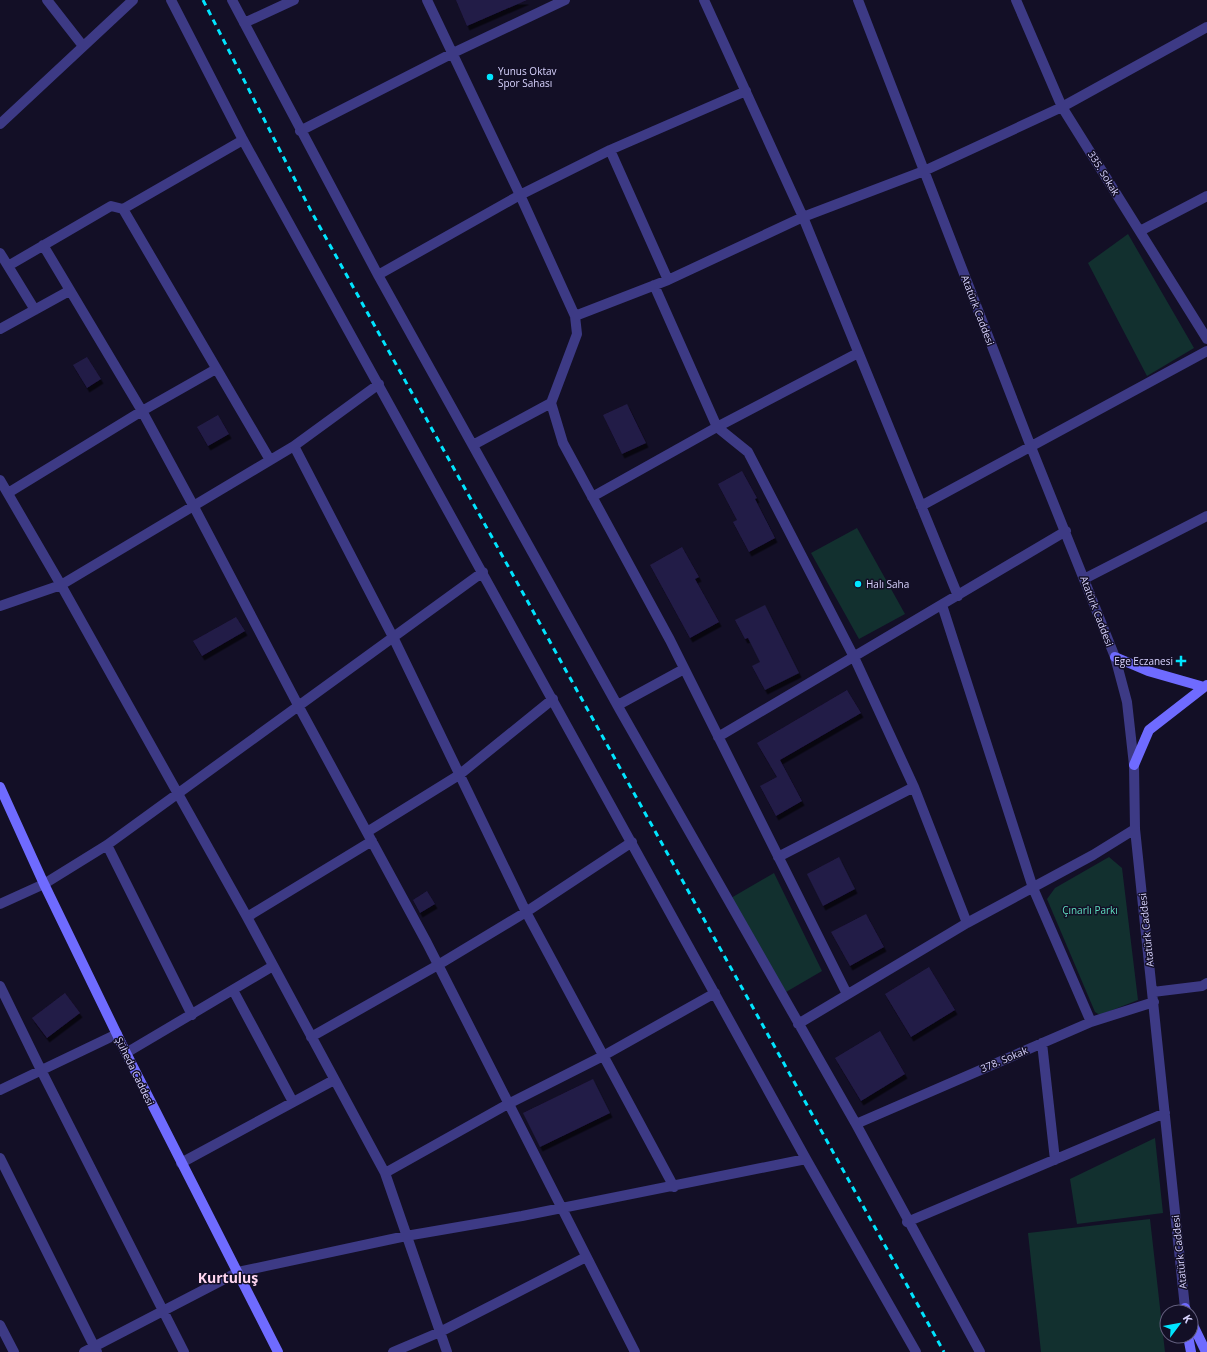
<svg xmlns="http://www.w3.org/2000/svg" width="1207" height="1352" viewBox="0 0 1207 1352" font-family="'Open Sans',sans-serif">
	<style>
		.green { fill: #12302f }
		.building { fill: #241b47; filter: url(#shadow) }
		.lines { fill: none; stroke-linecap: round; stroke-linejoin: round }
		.street { stroke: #3d3a85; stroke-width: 10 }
		.secondary { stroke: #6f6bff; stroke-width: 10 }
		.rail { stroke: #00e5ff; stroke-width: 3; stroke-dasharray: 6 5; stroke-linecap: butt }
		.poi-dot { fill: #00e5ff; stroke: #130f26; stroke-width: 1.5 }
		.labels { text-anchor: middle; stroke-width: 3; stroke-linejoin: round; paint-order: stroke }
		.poi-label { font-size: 10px; fill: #d9d4ff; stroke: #130f26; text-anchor: start }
		.street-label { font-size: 10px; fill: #d9d4ff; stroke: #130f26 }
		.park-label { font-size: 10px; fill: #5fe0c0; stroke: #130f26 }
		.district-label { font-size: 14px; font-weight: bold; fill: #ffd6f0; stroke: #130f26 }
	</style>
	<defs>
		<filter id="shadow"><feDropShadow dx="2.5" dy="4.5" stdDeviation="0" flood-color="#0009"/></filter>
	</defs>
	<rect width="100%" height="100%" fill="#130f26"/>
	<path class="green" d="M 1128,234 L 1194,348 L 1147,376 L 1088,263 Z
		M 857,528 L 905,614 L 859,639 L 811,553 Z
		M 1109,857 L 1122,868 L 1138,1000 L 1100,1015 L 1095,1012 L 1047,899 L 1055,888 Z
		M 774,873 L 822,971 L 786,992 L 731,898 Z
		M 1155,1138 L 1163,1213 L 1077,1224 L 1070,1179 Z
		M 1150,1219 L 1165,1352 L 1041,1352 L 1028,1233 Z"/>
	<path class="building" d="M 456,0 L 527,0 L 467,26 Z
		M 87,357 L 101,379 L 87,388 L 73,365 Z
		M 627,404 L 646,443 L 622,454 L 603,415 Z
		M 218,415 L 229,434 L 208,446 L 197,427 Z
		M 742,471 L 757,498 L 755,499 L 775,538 L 749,552 L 733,522 L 737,520 L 718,484 Z
		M 682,547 L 699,577 L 695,579 L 719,622 L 690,638 L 650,565 Z
		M 765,605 L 799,673 L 765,690 L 752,666 L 760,662 L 748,638 L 745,639 L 735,620 Z
		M 236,617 L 245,631 L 202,656 L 193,641 Z
		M 847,690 L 861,713 L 780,760 L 802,801 L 776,816 L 760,786 L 777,777 L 757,743 Z
		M 839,857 L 855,889 L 823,906 L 807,874 Z
		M 427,891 L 435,904 L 420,913 L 413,900 Z
		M 866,914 L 884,947 L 850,966 L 831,932 Z
		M 929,967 L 955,1010 L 911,1037 L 885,994 Z
		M 65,993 L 80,1013 L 47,1038 L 32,1018 Z
		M 880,1031 L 905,1074 L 861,1101 L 835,1058 Z
		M 593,1079 L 610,1113 L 540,1147 L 523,1113 Z"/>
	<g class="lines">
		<path class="street" d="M 47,0 L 83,46
			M 171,0 L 243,140 L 806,1159 L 916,1352
			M 232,0 L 378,275 L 620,710 L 856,1124 L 980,1352
			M 427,0 L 520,195 L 575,316 L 577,334 L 551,403 L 563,443 L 670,640 L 847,994
			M 704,0 L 803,217 L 958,596
			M 858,0 L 1031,447 L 1115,657 L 1127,702 L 1134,765 L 1135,829 L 1185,1308
			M 1016,0 L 1062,107 L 1207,339
			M 244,23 L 294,0
			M 0,124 L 133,0
			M 300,131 L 453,53 L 565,0
			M 610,150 L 668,280
			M 123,209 L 243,140
			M 1140,231 L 1207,196
			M 43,245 L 142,411 L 193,505 L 299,707 L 427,943 L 635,1352
			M 0,253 L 35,310
			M 8,266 L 111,206 L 123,209 L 270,460
			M 378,275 L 520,195 L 610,150 L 746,91
			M 654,285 L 717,427 L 748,452 L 854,657 L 914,787 L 967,923
			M 575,316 L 668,280 L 803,217 L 924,171 L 1062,107 L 1207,27
			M 0,329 L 69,291
			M 473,445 L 551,403
			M 294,446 L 393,637 L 526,912 L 674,1187
			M 0,480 L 61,585 L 247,917 L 385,1173 L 447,1352
			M 8,493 L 142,411 L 216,369
			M 592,497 L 717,427 L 858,353
			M 921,506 L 1207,351
			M 1084,579 L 1207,516
			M 942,605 L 1033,888 L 1091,1022
			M 0,606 L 61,585 L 294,446 L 379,384
			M 618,705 L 684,669
			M 718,737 L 1066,531
			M 367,832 L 459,775 L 553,699
			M 107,845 L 192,1015
			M 778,857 L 914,787
			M 0,904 L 44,884 L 107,845 L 483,572
			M 247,917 L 372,841
			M 0,986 L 41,1070 L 184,1352
			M 233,990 L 293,1102
			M 1153,992 L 1202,986 L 1207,983
			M 798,1024 L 967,923 L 1093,855 L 1135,829
			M 311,1037 L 438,965 L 526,912 L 632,842
			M 1042,1043 L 1055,1160
			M 126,1053 L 273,966
			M 0,1090 L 117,1034
			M 856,1124 L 1091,1022 L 1154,1002
			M 0,1158 L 97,1352
			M 181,1163 L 334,1080
			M 385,1173 L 508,1104 L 603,1056 L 715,993
			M 907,1222 L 1165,1113
			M 0,1325 L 14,1352
			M 84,1352 L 238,1272 L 406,1236 L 522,1216 L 806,1159
			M 393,1352 L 440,1332 L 586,1257"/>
		<path class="secondary" d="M 1115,657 L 1148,671 L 1204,687
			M 1134,765 L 1149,730 L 1207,685
			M 0,787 L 44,884 L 126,1053 L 278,1352
			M 1185,1308 L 1187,1312
			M 1191,1321 L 1206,1352
			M 1188,1336 L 1191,1352"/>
		<path class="rail" d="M 203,0 L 311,211 L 944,1352"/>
	</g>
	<g class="poi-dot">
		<circle cx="490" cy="77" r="4"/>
		<circle cx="858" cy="584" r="4"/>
		<path d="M1179 655h4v4h4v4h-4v4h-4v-4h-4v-4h4z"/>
	</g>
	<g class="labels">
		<g class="poi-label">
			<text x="498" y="75">Yunus Oktav<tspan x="498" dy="12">Spor Sahası</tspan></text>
			<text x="866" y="588">Halı Saha</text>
			<text x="1173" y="665" text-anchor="end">Ege Eczanesi</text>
		</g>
		<g class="street-label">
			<text transform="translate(1104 173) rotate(58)" y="4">335. Sokak</text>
			<text transform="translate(978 310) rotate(69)" y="4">Atatürk Caddesi</text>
			<text transform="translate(1097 611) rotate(69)" y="4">Atatürk Caddesi</text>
			<text transform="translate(1146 930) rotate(-96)" y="4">Atatürk Caddesi</text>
			<text transform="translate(1004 1059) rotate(-23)" y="4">378. Sokak</text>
			<text transform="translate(135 1071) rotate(64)" y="4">Şüheda Caddesi</text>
			<text transform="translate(1179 1252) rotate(-96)" y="4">Atatürk Caddesi</text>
		</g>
		<g class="park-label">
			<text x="1090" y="914">Çınarlı Parkı</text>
		</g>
		<g class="district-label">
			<text x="228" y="1283">Kurtuluş</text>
		</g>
	</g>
	<g transform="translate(1179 1324) rotate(58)"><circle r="19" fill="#130f26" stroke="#625e7d"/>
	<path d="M0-3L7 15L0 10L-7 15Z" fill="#00e5ff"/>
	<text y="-6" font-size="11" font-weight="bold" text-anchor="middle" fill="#d9d4ff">K</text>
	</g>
</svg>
